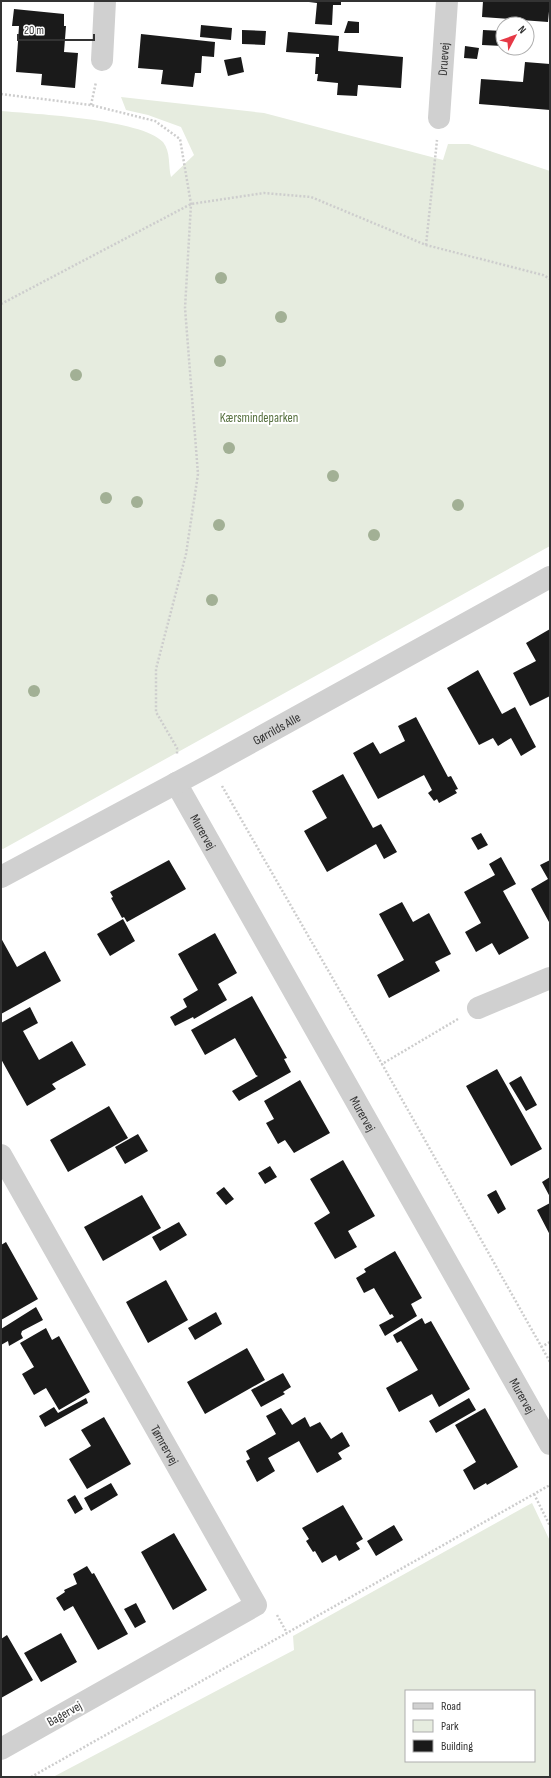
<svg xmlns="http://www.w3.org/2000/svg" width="551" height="1778" viewBox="0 0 551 1778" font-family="'Sofia Sans Condensed',sans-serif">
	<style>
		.green { fill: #e6ecdf; fill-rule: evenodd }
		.building { fill: #1a1a1a }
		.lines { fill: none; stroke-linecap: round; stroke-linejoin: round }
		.path { stroke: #cdcdcd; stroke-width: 2.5; stroke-dasharray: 2 2; stroke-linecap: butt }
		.minor { stroke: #d0d0d0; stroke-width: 22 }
		.tree { fill: #a2b095 }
		.labels { text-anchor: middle; stroke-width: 4; stroke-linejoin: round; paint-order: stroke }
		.street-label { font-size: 13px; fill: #333; stroke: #fff }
		.park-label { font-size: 13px; fill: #56703f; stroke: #fff }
	</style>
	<rect width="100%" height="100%" fill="#fff"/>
	<path class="green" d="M 121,97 L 264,113 L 443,160 L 448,144 L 469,144 L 550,171 L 550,546 L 3,849 L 1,848 L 1,111 C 34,114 142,119 163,142 C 171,152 168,166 171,177 L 194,155 L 181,127 L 148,115 L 126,110 Z
		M 532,1503 L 550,1541 L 550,1777 L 53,1777 L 294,1650 L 293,1636 ZM 406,1691 L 534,1691 L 534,1761 L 406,1761 Z"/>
	<path class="building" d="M 301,1 L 341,1 L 341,5 L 333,5 L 332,25 L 315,24 L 317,3 Z
		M 483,1 L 550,1 L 548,22 L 482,17 Z
		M 14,9 L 64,14 L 64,26 L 66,26 L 64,52 L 78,53 L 75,88 L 41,85 L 42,74 L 16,72 L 19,26 L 12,26 Z
		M 348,21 L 359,22 L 359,33 L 344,33 Z
		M 201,25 L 232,28 L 231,40 L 200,37 Z
		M 242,30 L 266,31 L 265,45 L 242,44 Z
		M 483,30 L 503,31 L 503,46 L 482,45 Z
		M 288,32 L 339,36 L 338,51 L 403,57 L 401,88 L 358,85 L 357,96 L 337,95 L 338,83 L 317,81 L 318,74 L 315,74 L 316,57 L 319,57 L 319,54 L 286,52 Z
		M 141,34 L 215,42 L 214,57 L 202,56 L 201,73 L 195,73 L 193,87 L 161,84 L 163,70 L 138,68 Z
		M 465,46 L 479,48 L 477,59 L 464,58 Z
		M 241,57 L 244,72 L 228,76 L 224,60 Z
		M 525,62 L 550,64 L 550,110 L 479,104 L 481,79 L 523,82 Z
		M 550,629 L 550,696 L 530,706 L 513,673 L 536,661 L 526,643 Z
		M 478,670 L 502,714 L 515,707 L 536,747 L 521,756 L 511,738 L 498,746 L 493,738 L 479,745 L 447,688 Z
		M 416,717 L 448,777 L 451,776 L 458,789 L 455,790 L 457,793 L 439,803 L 437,799 L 434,801 L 428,793 L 432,790 L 424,775 L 378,799 L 353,753 L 373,742 L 380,754 L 405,741 L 398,726 Z
		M 343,774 L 373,828 L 381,824 L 397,852 L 384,859 L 376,844 L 327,872 L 304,831 L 327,818 L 312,791 Z
		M 481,833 L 488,845 L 478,850 L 471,838 Z
		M 501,857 L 516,884 L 503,891 L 529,938 L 499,955 L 492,943 L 476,952 L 465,932 L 481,923 L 464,892 L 495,875 L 489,864 Z
		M 169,860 L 186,889 L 127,922 L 124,917 L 122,918 L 111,898 L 113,897 L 110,892 Z
		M 550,860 L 550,921 L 549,922 L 531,889 L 548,879 L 540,865 Z
		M 402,902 L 413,922 L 429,913 L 451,954 L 435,962 L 440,971 L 389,998 L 377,975 L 404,960 L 379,914 Z
		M 123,919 L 135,941 L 110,956 L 97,934 Z
		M 215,933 L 237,973 L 218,984 L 227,1000 L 194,1019 L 193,1017 L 175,1026 L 170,1017 L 187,1007 L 183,999 L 198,990 L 178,954 Z
		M 1,938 L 17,967 L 45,951 L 61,981 L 1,1014 Z
		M 252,996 L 287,1058 L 284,1059 L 291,1072 L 239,1101 L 232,1091 L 258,1076 L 256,1075 L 235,1038 L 205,1055 L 191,1030 Z
		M 30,1007 L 38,1023 L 23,1031 L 39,1060 L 72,1041 L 86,1065 L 52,1084 L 56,1089 L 27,1106 L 1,1059 L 1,1023 Z
		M 497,1069 L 542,1149 L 511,1166 L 466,1086 Z
		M 521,1076 L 537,1105 L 526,1111 L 509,1083 Z
		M 300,1080 L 330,1133 L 294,1153 L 285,1140 L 278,1144 L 266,1123 L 274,1119 L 264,1101 Z
		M 109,1106 L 128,1138 L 68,1172 L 50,1140 Z
		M 138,1134 L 148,1151 L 125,1164 L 115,1147 Z
		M 343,1160 L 375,1216 L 348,1231 L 357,1247 L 335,1259 L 314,1223 L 330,1213 L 310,1179 Z
		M 270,1166 L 277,1177 L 265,1184 L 258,1173 Z
		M 550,1177 L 550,1197 L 542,1182 Z
		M 224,1187 L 234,1199 L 226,1205 L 216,1193 Z
		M 496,1190 L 506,1209 L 498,1214 L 487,1195 Z
		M 142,1195 L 161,1228 L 103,1261 L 84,1227 Z
		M 550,1203 L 550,1235 L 537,1210 Z
		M 179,1222 L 187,1235 L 160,1251 L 152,1237 Z
		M 6,1242 L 38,1299 L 1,1320 L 1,1245 Z
		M 395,1251 L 422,1298 L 411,1304 L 417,1316 L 385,1336 L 379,1325 L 394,1317 L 392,1314 L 390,1315 L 374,1288 L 364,1293 L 356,1278 L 366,1272 L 364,1269 Z
		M 166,1280 L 188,1320 L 148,1343 L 126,1302 Z
		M 36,1307 L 43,1320 L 22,1331 L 21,1334 L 23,1338 L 9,1346 L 8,1341 L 1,1345 L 1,1329 Z
		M 216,1312 L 222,1324 L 195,1340 L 188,1328 Z
		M 422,1318 L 425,1324 L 431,1321 L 470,1389 L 439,1407 L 432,1394 L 399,1412 L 386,1388 L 418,1370 L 401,1341 L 397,1343 L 393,1335 Z
		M 46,1328 L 52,1340 L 59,1336 L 90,1392 L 59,1410 L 46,1388 L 34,1395 L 22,1374 L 34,1367 L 20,1343 Z
		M 247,1348 L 265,1380 L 205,1414 L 187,1382 Z
		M 283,1373 L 291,1387 L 283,1392 L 285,1394 L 261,1407 L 251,1390 Z
		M 86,1398 L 88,1403 L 45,1427 L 39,1416 L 54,1407 L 58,1413 Z
		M 469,1398 L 476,1410 L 436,1433 L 429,1421 Z
		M 281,1408 L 292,1425 L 305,1417 L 310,1427 L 320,1422 L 331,1439 L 342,1432 L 350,1446 L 338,1453 L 342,1459 L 317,1473 L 299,1441 L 268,1458 L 275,1471 L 257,1482 L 246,1461 L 250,1459 L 246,1451 L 276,1434 L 266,1416 Z
		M 485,1408 L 518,1467 L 487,1485 L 486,1483 L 474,1490 L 463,1470 L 476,1462 L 455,1425 Z
		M 104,1417 L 131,1464 L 87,1489 L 69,1459 L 91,1446 L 81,1430 Z
		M 111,1483 L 118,1495 L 91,1511 L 84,1498 Z
		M 75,1495 L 83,1509 L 75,1514 L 67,1500 Z
		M 343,1505 L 363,1539 L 356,1543 L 360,1549 L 339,1561 L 336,1555 L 322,1563 L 315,1551 L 313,1552 L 306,1541 L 309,1539 L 302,1528 Z
		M 394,1525 L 403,1540 L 376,1556 L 367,1541 Z
		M 174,1533 L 207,1590 L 173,1610 L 141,1552 Z
		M 87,1566 L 92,1574 L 94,1573 L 128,1634 L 98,1650 L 73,1606 L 64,1611 L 56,1598 L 65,1592 L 64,1590 L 77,1584 L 73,1574 Z
		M 136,1603 L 146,1622 L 135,1628 L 124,1609 Z
		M 61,1633 L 77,1662 L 41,1682 L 24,1653 Z
		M 7,1635 L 33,1680 L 1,1698 L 1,1639 Z"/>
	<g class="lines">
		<path class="path" d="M 1,94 L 91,105 L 155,121 L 180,139 L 191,204 L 185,308 L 198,474 L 186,554 L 156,669 L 156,712 L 177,748 L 177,755
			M 91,105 L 96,82
			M 426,245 L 437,140
			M 1,304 L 191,204 L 264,193 L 311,197 L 426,245 L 543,275 L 550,279
			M 222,786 L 382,1064
			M 458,1019 L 382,1064 L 550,1362
			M 541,1347 L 550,1342
			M 534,1494 L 550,1526
			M 277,1615 L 287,1633
			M 31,1777 L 550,1485"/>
		<g class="minor">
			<path d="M 102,60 L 105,1"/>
			<path id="s1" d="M 439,118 L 447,1"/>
			<path id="s2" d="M 176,783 L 550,1444"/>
			<path id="s3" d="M 1,877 L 210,765 L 550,577"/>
			<path d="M 478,1008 L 550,978"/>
			<path id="s4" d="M 1,1155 L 256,1605 L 1,1749"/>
		</g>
	</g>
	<g class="tree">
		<circle cx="221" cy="278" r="6"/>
		<circle cx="281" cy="317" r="6"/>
		<circle cx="220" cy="361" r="6"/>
		<circle cx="76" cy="375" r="6"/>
		<circle cx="229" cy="448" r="6"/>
		<circle cx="333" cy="476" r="6"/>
		<circle cx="106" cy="498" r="6"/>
		<circle cx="137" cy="502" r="6"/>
		<circle cx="458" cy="505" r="6"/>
		<circle cx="219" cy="525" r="6"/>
		<circle cx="374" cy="535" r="6"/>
		<circle cx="212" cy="600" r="6"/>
		<circle cx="34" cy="691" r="6"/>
	</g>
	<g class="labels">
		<g class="street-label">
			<text dy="5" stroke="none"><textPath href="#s1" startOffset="59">Druevej</textPath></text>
			<text dy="5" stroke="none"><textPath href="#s3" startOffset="313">Gørrilds Alle</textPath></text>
			<text dy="5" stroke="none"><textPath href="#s2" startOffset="56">Murervej</textPath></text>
			<text dy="5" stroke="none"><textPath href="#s2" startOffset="380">Murervej</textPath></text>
			<text dy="5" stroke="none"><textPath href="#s2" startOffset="704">Murervej</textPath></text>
			<text dy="5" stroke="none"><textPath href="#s4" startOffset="333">Tømrervej</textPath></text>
			<text transform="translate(64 1713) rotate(-29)" y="5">Bagervej</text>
		</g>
		<g class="park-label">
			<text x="259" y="422">Kærsmindeparken</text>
		</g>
	</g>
	<rect width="551" height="1778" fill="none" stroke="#333333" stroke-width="4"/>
	<rect x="405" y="1690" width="130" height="72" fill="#ffffff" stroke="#adadad"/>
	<rect x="413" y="1703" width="20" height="6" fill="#d0d0d0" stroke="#adadad"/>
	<text x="441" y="1710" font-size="12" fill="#333333">Road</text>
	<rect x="413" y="1720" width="20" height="12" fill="#e6ecdf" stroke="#adadad"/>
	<text x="441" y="1730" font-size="12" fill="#333333">Park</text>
	<rect x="413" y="1740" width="20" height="12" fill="#1a1a1a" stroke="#adadad"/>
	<text x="441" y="1750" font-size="12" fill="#333333">Building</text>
	<g transform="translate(515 36) rotate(49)"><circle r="19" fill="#ffffff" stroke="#adadad"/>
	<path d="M0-3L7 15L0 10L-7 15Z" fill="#e63946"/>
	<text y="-6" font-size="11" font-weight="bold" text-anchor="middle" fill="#333333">N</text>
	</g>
	<path d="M18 34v6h76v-6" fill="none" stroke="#333333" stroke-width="2"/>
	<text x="24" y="34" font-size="12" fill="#333333" stroke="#ffffff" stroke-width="3" paint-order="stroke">20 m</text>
</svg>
